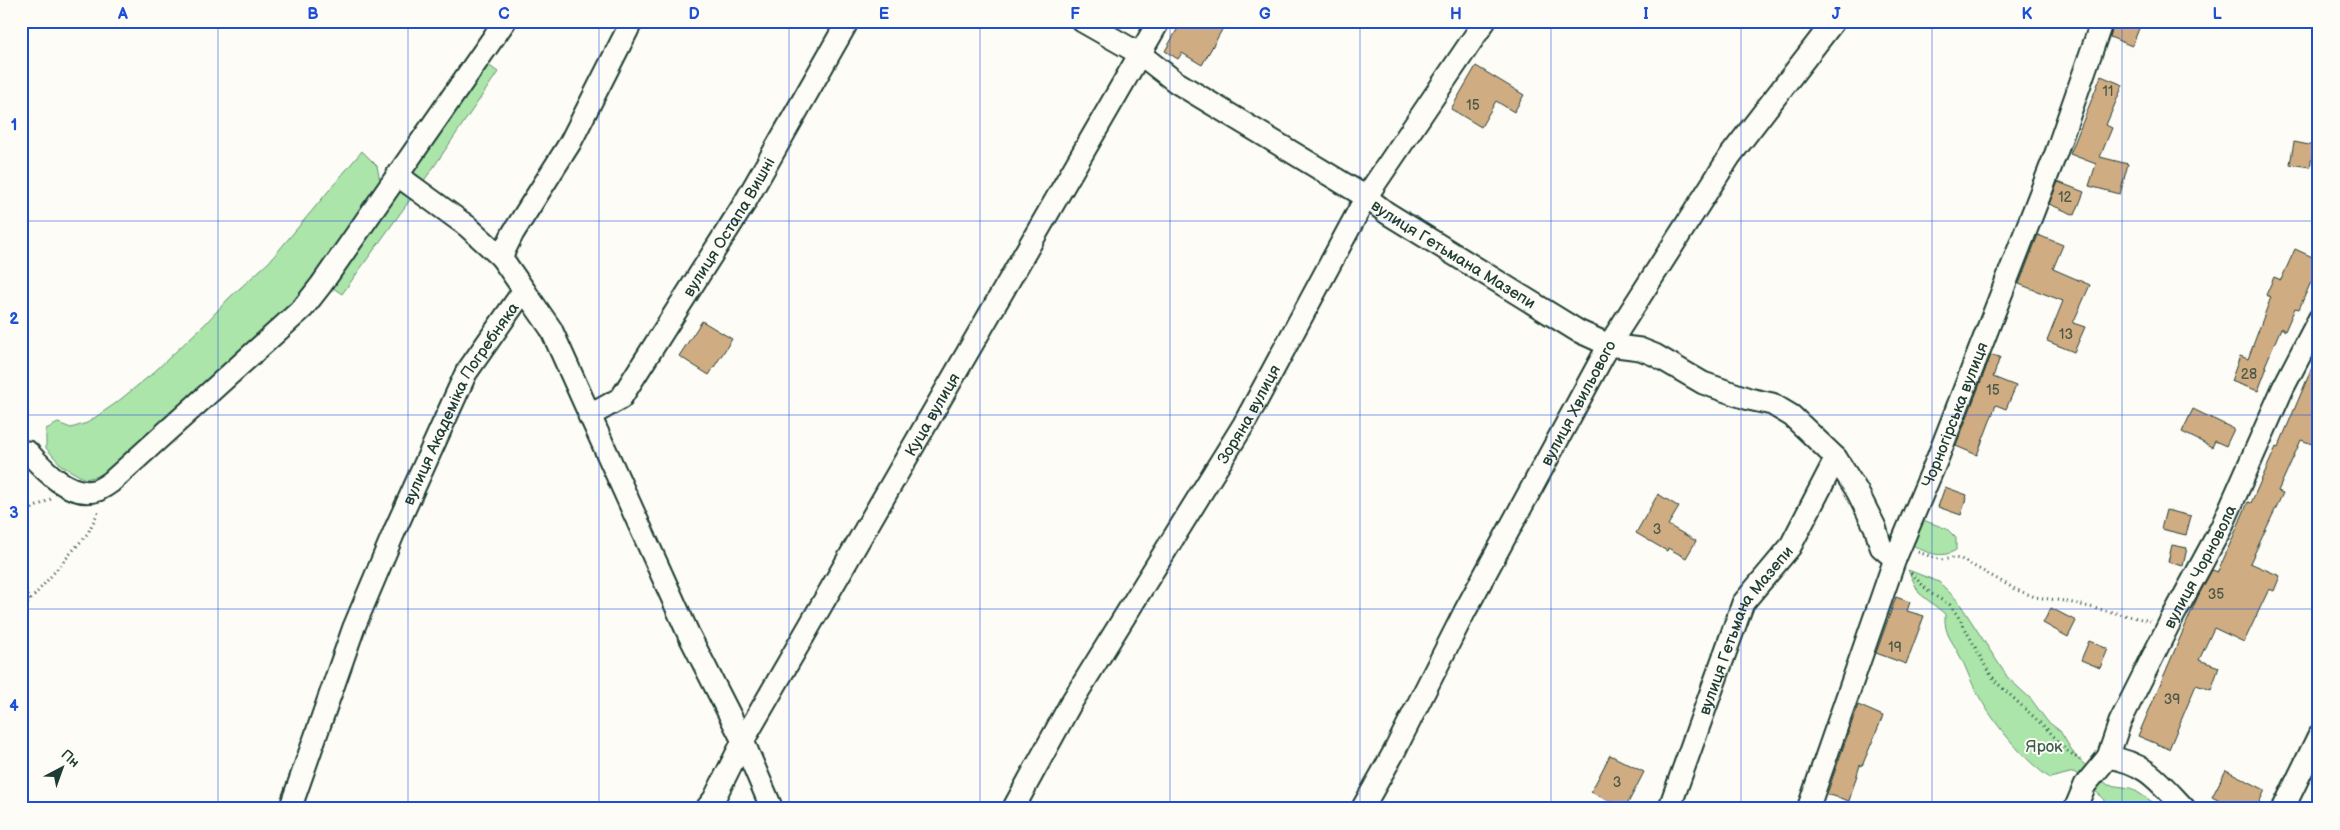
<svg xmlns="http://www.w3.org/2000/svg" width="2340" height="830" viewBox="0 0 2340 830" font-family="'Balsamiq Sans',sans-serif">
	<style>
		.green { fill: #abe5aa; stroke: #65916f }
		.building { fill: #d0ac82; stroke: #1f3d34 }
		.lines { fill: none; stroke-linecap: round; stroke-linejoin: round }
		.minor-casing { stroke: #1f3d34; stroke-width: 25 }
		.path { stroke: #1f3d34; stroke-width: 3; stroke-dasharray: 1 4; stroke-linecap: butt }
		.minor { stroke: #fdfcf7; stroke-width: 21 }
		.grid { fill: none; stroke: #1d4ed8; stroke-width: 1; stroke-opacity: 0.55 }
		.labels { text-anchor: middle; stroke-width: 4; stroke-linejoin: round; paint-order: stroke }
		.number-label { font-size: 14px; fill: #4b5948 }
		.street-label { font-size: 16px; fill: #1f3d34; stroke: #fdfcf7 }
		.park-label { font-size: 16px; fill: #3b5f4c; stroke: #fdfcf7 }
		.neatline { fill: none; stroke: #1d4ed8; stroke-width: 2 }
		.grid-label { font-size: 16px; text-anchor: middle; font-weight: bold; fill: #1d4ed8 }
	</style>
	<rect width="100%" height="100%" fill="#fdfcf7"/>
	<filter id="ink" filterUnits="userSpaceOnUse"><feTurbulence type="fractalNoise" baseFrequency=".02" numOctaves="2"/><feDisplacementMap in="SourceGraphic" scale="10" xChannelSelector="R" yChannelSelector="G"/><feConvolveMatrix kernelMatrix="1 2 1 2 8 2 1 2 1" color-interpolation-filters="sRGB"/></filter>
	<g filter="url(#ink)">
		<path class="green" d="M 487,64 L 498,72 L 433,168 L 342,294 L 330,286 Z
			M 362,151 L 377,166 L 381,186 L 297,301 L 108,474 L 85,479 L 62,466 L 46,448 L 46,429 L 58,423 L 71,428 L 87,423 L 116,403 L 153,373 L 205,324 L 229,298 L 269,262 Z
			M 1923,520 L 1947,529 L 1956,538 L 1956,550 C 1938,561 1922,550 1905,541 Z
			M 1908,570 L 1939,582 L 1958,601 L 2008,678 L 2031,699 L 2047,721 L 2060,731 L 2076,757 L 2108,785 L 2131,788 L 2154,803 L 2158,809 L 2107,809 L 2103,798 L 2074,772 L 2050,778 C 2022,759 1992,721 1976,691 C 1970,680 1966,667 1960,656 C 1951,638 1944,635 1945,614 L 1919,593 Z"/>
		<path class="building" d="M 1182,21 L 1227,21 L 1202,65 L 1182,53 L 1178,59 L 1165,51 Z
			M 2114,21 L 2142,21 L 2132,46 L 2110,37 Z
			M 1476,66 L 1524,95 L 1514,112 L 1496,101 L 1481,127 L 1451,109 Z
			M 2101,76 L 2123,85 L 2106,125 L 2112,128 L 2100,157 L 2128,164 L 2120,194 L 2089,186 L 2096,164 L 2070,154 Z
			M 2294,142 L 2314,146 L 2310,167 L 2290,164 Z
			M 2058,182 L 2084,192 L 2075,215 L 2049,204 Z
			M 2038,235 L 2063,245 L 2053,269 L 2090,285 L 2073,323 L 2085,327 L 2074,352 L 2047,341 L 2063,301 L 2019,284 Z
			M 2295,249 L 2319,260 L 2319,274 L 2315,284 L 2311,282 L 2299,309 L 2295,308 L 2285,331 L 2281,328 L 2265,366 L 2267,367 L 2258,391 L 2231,381 L 2240,356 L 2248,359 L 2271,297 L 2266,295 L 2274,277 L 2281,280 Z
			M 702,321 L 732,339 L 709,375 L 679,356 Z
			M 2319,351 L 2319,401 L 2313,415 L 2319,418 L 2319,429 L 2312,444 L 2301,440 L 2278,491 L 2283,493 L 2250,563 L 2280,576 L 2274,591 L 2269,589 L 2244,642 L 2214,628 L 2199,660 L 2219,667 L 2211,690 L 2196,685 L 2169,749 L 2138,736 L 2198,596 L 2212,570 L 2218,572 L 2248,502 L 2251,503 L 2276,447 L 2278,448 Z
			M 1991,355 L 2000,357 L 1993,377 L 2016,386 L 2006,409 L 1996,405 L 1977,455 L 1956,446 Z
			M 2193,409 L 2234,429 L 2226,446 L 2215,441 L 2212,447 L 2182,432 Z
			M 1945,487 L 1967,495 L 1961,515 L 1938,507 Z
			M 1658,494 L 1679,507 L 1668,525 L 1696,541 L 1686,558 L 1668,548 L 1667,551 L 1636,533 Z
			M 2166,510 L 2191,516 L 2186,535 L 2161,529 Z
			M 2172,545 L 2187,548 L 2183,566 L 2168,562 Z
			M 1896,597 L 1910,602 L 1907,611 L 1924,616 L 1906,664 L 1876,653 Z
			M 2051,608 L 2076,621 L 2068,637 L 2043,623 Z
			M 2089,641 L 2108,649 L 2100,668 L 2081,660 Z
			M 1858,705 L 1883,716 L 1862,766 L 1860,765 L 1849,801 L 1827,794 Z
			M 1610,755 L 1644,772 L 1625,809 L 1591,792 Z
			M 2226,770 L 2265,790 L 2256,809 L 2235,809 L 2212,797 Z"/>
		<g class="lines">
			<defs>
				<g id="minor">
					<path id="s1" d="M 1082,21 L 1140,54 L 1176,82 L 1366,197 L 1387,213 L 1578,331 L 1609,345 L 1640,349 L 1655,355 L 1703,383 L 1749,399 L 1772,404 L 1792,416 L 1836,458 L 1857,491 L 1875,527 L 1881,547 L 1895,559"/>
					<path d="M 397,175 L 467,226 L 501,257"/>
					<path d="M 524,290 L 551,329 L 688,633 L 743,741 L 772,809"/>
					<path id="s2" d="M 589,416 L 621,398 L 744,204 L 848,21"/>
					<path d="M 28,452 C 44,470 70,499 98,490 C 102,488 107,485 111,482 L 303,308 L 321,285 L 505,21"/>
					<path d="M 2108,757 C 2147,763 2159,782 2185,809"/>
					<path id="s3" d="M 290,809 L 354,627 L 395,530 L 466,373 L 524,290 L 501,257 L 513,233 L 570,143 L 632,21"/>
					<path id="s4" d="M 706,809 L 714,799 L 743,741 L 1159,21"/>
					<path id="s5" d="M 1013,809 L 1071,703 L 1244,424 L 1366,197 L 1485,21"/>
					<path id="s6" d="M 1362,809 L 1393,754 L 1465,611 L 1609,345 L 1730,156 L 1834,21"/>
					<path id="s7" d="M 1669,809 L 1743,603 L 1790,547 L 1836,458"/>
					<path id="s8" d="M 1808,809 L 1895,559 L 1938,457 L 2056,153 L 2102,21"/>
					<path id="s9" d="M 2075,809 L 2085,785 L 2108,757 L 2120,722 L 2169,624 L 2221,528 L 2283,388 L 2319,319"/>
					<path d="M 2283,809 L 2319,735"/>
				</g>
			</defs>
			<use href="#minor" class="minor-casing"/>
			<path class="path" d="M 21,519 L 33,508 L 51,499
				M 1918,552 L 1941,560 L 1953,558 L 1961,559 L 2017,590 L 2035,597 L 2064,601 L 2150,621
				M 1911,573 L 1930,593 L 1950,605 L 1960,619 L 1988,671 L 1997,683 L 2048,730 L 2066,750 L 2080,760
				M 21,576 L 30,602
				M 21,611 L 88,533 L 99,510"/>
			<use href="#minor" class="minor"/>
		</g>
	</g>
	<path class="grid" d="M 218,21 L 218,809M 408,21 L 408,809M 599,21 L 599,809M 789,21 L 789,809M 980,21 L 980,809M 1170,21 L 1170,809M 1360,21 L 1360,809M 1551,21 L 1551,809M 1741,21 L 1741,809M 1932,21 L 1932,809M 2122,21 L 2122,809M 21,221 L 2319,221M 21,415 L 2319,415M 21,609 L 2319,609"/>
	<g class="labels">
		<g class="number-label">
			<text x="2108" y="96">11</text>
			<text x="1473" y="110">15</text>
			<text x="2065" y="202">12</text>
			<text x="2066" y="339">13</text>
			<text x="2249" y="379">28</text>
			<text x="1993" y="395">15</text>
			<text x="1657" y="534">3</text>
			<text x="2216" y="599">35</text>
			<text x="1895" y="652">19</text>
			<text x="2172" y="704">39</text>
			<text x="1617" y="787">3</text>
		</g>
		<g class="street-label">
			<text dy="6" stroke="none"><textPath href="#s2" startOffset="239">вулиця Остапа Вишні</textPath></text>
			<text dy="6" stroke="none"><textPath href="#s1" startOffset="439">вулиця Гетьмана Мазепи</textPath></text>
			<text dy="6" stroke="none"><textPath href="#s6" startOffset="460">вулиця Хвильового</textPath></text>
			<text dy="6" stroke="none"><textPath href="#s3" startOffset="441">вулиця Академіка Погребняка</textPath></text>
			<text dy="6" stroke="none"><textPath href="#s5" startOffset="460">Зоряна вулиця</textPath></text>
			<text dy="6" stroke="none"><textPath href="#s8" startOffset="421">Чорногірська вулиця</textPath></text>
			<text dy="6" stroke="none"><textPath href="#s4" startOffset="455">Куца вулиця</textPath></text>
			<text dy="6" stroke="none"><textPath href="#s9" startOffset="274">вулиця Чорновола</textPath></text>
			<text dy="6" stroke="none"><textPath href="#s7" startOffset="196">вулиця Гетьмана Мазепи</textPath></text>
		</g>
		<g class="park-label">
			<text x="2044" y="752">Ярок</text>
		</g>
	</g>
	<rect width="2340" height="830" fill="none" stroke="#fdfcf7" stroke-width="55"/>
	<g transform="translate(62 768) rotate(41)" stroke="#fdfcf7" stroke-width="4" paint-order="stroke">
	<path d="M0-4L9 19L0 12L-9 19Z" fill="#1f3d34"/>
	<text y="-8" font-size="14" font-weight="bold" text-anchor="middle" fill="#1f3d34">Пн</text>
	</g>
	<rect x="28" y="28" width="2284" height="774" class="neatline"/>
	<g class="grid-label">
		<text x="123" y="19">A</text>
		<text x="313" y="19">B</text>
		<text x="504" y="19">C</text>
		<text x="694" y="19">D</text>
		<text x="884" y="19">E</text>
		<text x="1075" y="19">F</text>
		<text x="1265" y="19">G</text>
		<text x="1456" y="19">H</text>
		<text x="1646" y="19">I</text>
		<text x="1836" y="19">J</text>
		<text x="2027" y="19">K</text>
		<text x="2217" y="19">L</text>
		<text x="14" y="130">1</text>
		<text x="14" y="324">2</text>
		<text x="14" y="518">3</text>
		<text x="14" y="711">4</text>
	</g>
</svg>
